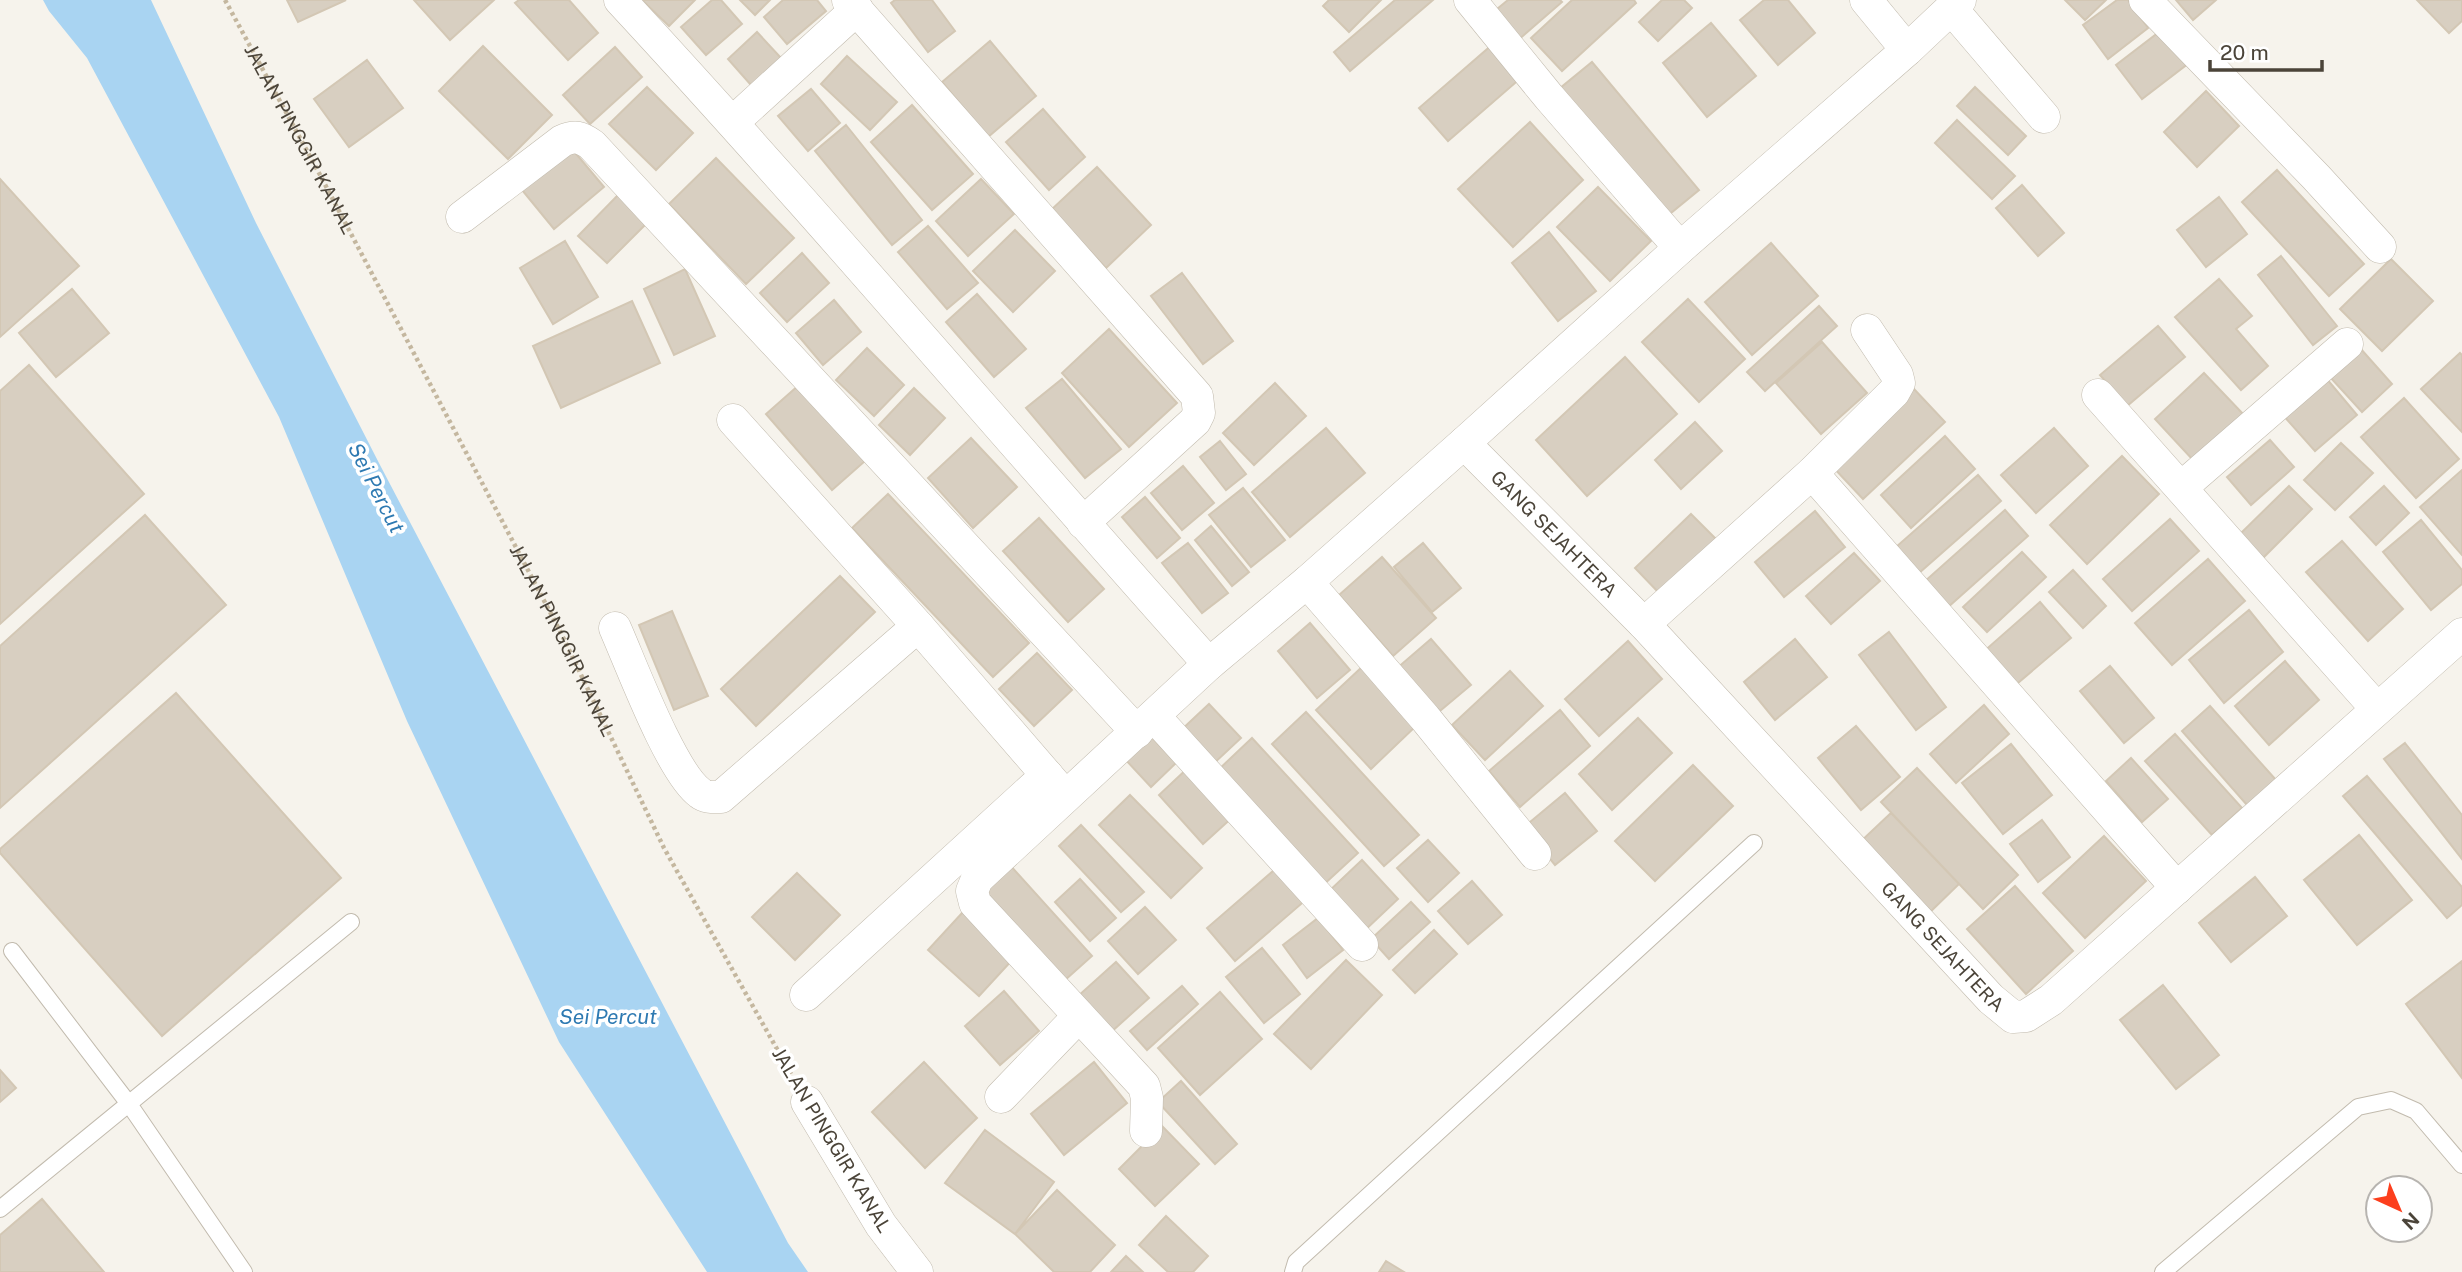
<svg xmlns="http://www.w3.org/2000/svg" width="2462" height="1272" viewBox="0 0 2462 1272" font-family="'Public Sans',sans-serif">
	<style>
		.water { fill: #a9d4f2 }
		.building { fill: #d8cfc1; stroke: #d3c7b4; stroke-width: 2 }
		.lines { fill: none; stroke-linecap: round; stroke-linejoin: round }
		.service-casing { stroke: #c2bbae; stroke-width: 18 }
		.minor-casing { stroke: #c2bbae; stroke-width: 33 }
		.path { stroke: #c4b79f; stroke-width: 4.5; stroke-dasharray: 3.5 3.5; stroke-linecap: butt }
		.service { stroke: #fff; stroke-width: 16 }
		.minor { stroke: #fff; stroke-width: 32 }
		.labels { text-anchor: middle; stroke-width: 7; stroke-linejoin: round; paint-order: stroke }
		.street-label { font-size: 19px; fill: #4b4439; stroke: #fff }
		.water-label { font-size: 21px; font-style: italic; fill: #2e7ab2; stroke: #fff }
	</style>
	<rect width="100%" height="100%" fill="#f6f3ec"/>
	<path class="water" d="M 43,0 L 151,0 L 256,223 L 380,465 L 788,1243 L 808,1272 L 707,1272 L 559,1042 L 407,721 L 279,417 L 87,58 L 49,11 Z"/>
	<path class="building" d="M 287,0 L 346,0 L 298,22 Z
		M 414,0 L 494,0 L 450,40 Z
		M 519,0 L 569,0 L 598,33 L 568,60 L 515,3 Z
		M 642,0 L 695,0 L 669,26 Z
		M 712,0 L 721,0 L 742,24 L 706,55 L 681,27 Z
		M 740,0 L 770,0 L 755,15 Z
		M 783,0 L 817,0 L 826,11 L 787,44 L 764,17 Z
		M 895,0 L 932,0 L 955,31 L 928,52 L 891,3 Z
		M 1329,0 L 1381,0 L 1349,32 L 1323,6 Z
		M 1395,0 L 1433,0 L 1350,71 L 1334,52 Z
		M 1508,0 L 1560,0 L 1562,2 L 1517,41 L 1492,13 Z
		M 1572,0 L 1634,0 L 1636,3 L 1562,71 L 1531,38 Z
		M 1662,0 L 1684,0 L 1692,8 L 1658,41 L 1639,22 Z
		M 1764,0 L 1788,0 L 1815,33 L 1778,65 L 1740,20 Z
		M 2065,0 L 2106,0 L 2085,20 Z
		M 2117,0 L 2128,0 L 2148,28 L 2108,59 L 2083,25 Z
		M 2176,0 L 2216,0 L 2193,20 Z
		M 2417,0 L 2462,0 L 2462,21 L 2449,33 Z
		M 1711,23 L 1756,76 L 1707,117 L 1663,63 Z
		M 2163,29 L 2189,63 L 2142,99 L 2116,65 Z
		M 757,32 L 781,58 L 751,85 L 728,59 Z
		M 990,41 L 1036,96 L 988,137 L 942,82 Z
		M 1493,44 L 1522,77 L 1448,141 L 1419,108 Z
		M 483,46 L 552,115 L 508,159 L 439,91 Z
		M 615,47 L 642,77 L 590,124 L 563,95 Z
		M 847,56 L 897,102 L 870,130 L 821,84 Z
		M 367,60 L 403,108 L 349,147 L 314,99 Z
		M 1592,62 L 1699,190 L 1666,217 L 1559,89 Z
		M 647,87 L 693,133 L 656,170 L 609,124 Z
		M 1975,87 L 2026,136 L 2008,155 L 1957,106 Z
		M 811,89 L 840,123 L 808,151 L 778,116 Z
		M 2206,91 L 2239,126 L 2197,167 L 2164,132 Z
		M 912,105 L 973,174 L 932,210 L 871,142 Z
		M 1043,109 L 1085,157 L 1049,190 L 1006,142 Z
		M 1957,120 L 2015,176 L 1992,199 L 1935,143 Z
		M 1530,122 L 1583,180 L 1513,247 L 1458,189 Z
		M 846,125 L 922,220 L 892,245 L 815,151 Z
		M 567,143 L 604,187 L 554,229 L 518,185 Z
		M 716,158 L 794,238 L 746,284 L 669,204 Z
		M 1097,167 L 1151,225 L 1106,268 L 1051,210 Z
		M 2277,170 L 2364,264 L 2329,296 L 2242,202 Z
		M 0,179 L 79,266 L 0,337 Z
		M 981,179 L 1014,214 L 968,256 L 936,221 Z
		M 2022,185 L 2064,233 L 2038,256 L 1996,208 Z
		M 1598,187 L 1651,241 L 1610,281 L 1557,227 Z
		M 620,193 L 649,221 L 607,263 L 578,236 Z
		M 2219,197 L 2247,234 L 2206,267 L 2177,230 Z
		M 928,226 L 978,283 L 947,309 L 898,252 Z
		M 1015,230 L 1055,271 L 1013,312 L 973,271 Z
		M 1549,232 L 1596,291 L 1558,321 L 1512,263 Z
		M 565,241 L 598,297 L 553,324 L 520,268 Z
		M 1771,243 L 1818,296 L 1752,355 L 1705,302 Z
		M 802,253 L 829,283 L 787,322 L 760,293 Z
		M 2281,256 L 2337,326 L 2313,345 L 2258,275 Z
		M 2391,259 L 2433,301 L 2382,351 L 2340,309 Z
		M 685,269 L 715,336 L 674,355 L 644,289 Z
		M 1182,273 L 1233,341 L 1203,364 L 1151,296 Z
		M 2219,279 L 2252,316 L 2236,329 L 2268,366 L 2241,390 L 2175,317 Z
		M 72,289 L 109,333 L 56,377 L 19,333 Z
		M 977,294 L 1026,349 L 994,377 L 946,322 Z
		M 1688,299 L 1745,359 L 1699,402 L 1642,342 Z
		M 834,300 L 861,332 L 823,365 L 796,333 Z
		M 632,301 L 660,363 L 561,408 L 533,346 Z
		M 1819,306 L 1837,326 L 1765,391 L 1747,372 Z
		M 2158,326 L 2185,357 L 2127,406 L 2100,375 Z
		M 1109,329 L 1177,403 L 1129,447 L 1062,373 Z
		M 1822,342 L 1867,393 L 1821,434 L 1776,383 Z
		M 867,348 L 904,385 L 874,416 L 836,380 Z
		M 2360,348 L 2392,384 L 2362,412 L 2330,377 Z
		M 2460,353 L 2462,355 L 2462,432 L 2421,389 Z
		M 1625,357 L 1677,414 L 1587,496 L 1536,440 Z
		M 29,365 L 144,494 L 0,624 L 0,391 Z
		M 2204,373 L 2244,415 L 2194,461 L 2155,419 Z
		M 2326,378 L 2357,415 L 2315,451 L 2282,414 Z
		M 1062,379 L 1121,449 L 1085,478 L 1026,408 Z
		M 1275,383 L 1306,416 L 1254,465 L 1223,433 Z
		M 799,385 L 865,461 L 832,490 L 766,414 Z
		M 914,388 L 945,418 L 910,455 L 879,425 Z
		M 1914,389 L 1945,422 L 1863,499 L 1832,466 Z
		M 2404,398 L 2459,459 L 2416,498 L 2361,437 Z
		M 1695,422 L 1722,451 L 1681,489 L 1655,460 Z
		M 1326,428 L 1365,473 L 1290,537 L 1252,492 Z
		M 2054,428 L 2088,466 L 2036,513 L 2001,475 Z
		M 1945,436 L 1975,469 L 1911,528 L 1881,495 Z
		M 971,438 L 1017,487 L 973,528 L 928,478 Z
		M 2270,440 L 2294,467 L 2251,505 L 2227,477 Z
		M 1220,441 L 1246,474 L 1226,490 L 1200,457 Z
		M 2341,443 L 2373,473 L 2335,510 L 2304,480 Z
		M 2122,456 L 2159,494 L 2087,564 L 2050,525 Z
		M 1183,466 L 1214,503 L 1182,530 L 1151,493 Z
		M 2462,470 L 2462,555 L 2420,507 Z
		M 1978,475 L 2001,501 L 1919,573 L 1896,547 Z
		M 2289,486 L 2312,509 L 2263,558 L 2239,535 Z
		M 2384,486 L 2409,513 L 2376,545 L 2350,517 Z
		M 1243,488 L 1285,540 L 1251,567 L 1209,515 Z
		M 888,494 L 1029,643 L 993,677 L 852,528 Z
		M 1145,497 L 1180,538 L 1157,558 L 1122,517 Z
		M 2005,510 L 2028,536 L 1947,608 L 1924,582 Z
		M 1815,511 L 1845,547 L 1784,597 L 1755,562 Z
		M 1691,514 L 1718,541 L 1661,595 L 1635,568 Z
		M 145,515 L 226,605 L 0,808 L 0,646 Z
		M 1039,518 L 1104,589 L 1068,622 L 1003,551 Z
		M 2170,519 L 2199,551 L 2132,611 L 2103,579 Z
		M 2421,520 L 2462,570 L 2462,584 L 2431,610 L 2383,552 Z
		M 1211,526 L 1249,572 L 1232,586 L 1195,540 Z
		M 2342,541 L 2403,609 L 2368,641 L 2306,572 Z
		M 1188,543 L 1228,593 L 1202,613 L 1162,563 Z
		M 1423,543 L 1461,588 L 1432,612 L 1394,567 Z
		M 2022,552 L 2046,577 L 1987,632 L 1963,607 Z
		M 1854,553 L 1880,581 L 1831,624 L 1806,596 Z
		M 1382,557 L 1436,618 L 1393,656 L 1339,595 Z
		M 2208,559 L 2245,601 L 2172,665 L 2135,623 Z
		M 2073,570 L 2106,606 L 2083,628 L 2049,592 Z
		M 840,576 L 875,612 L 756,726 L 721,689 Z
		M 2040,602 L 2071,638 L 2012,688 L 1982,653 Z
		M 2249,610 L 2283,652 L 2224,703 L 2189,660 Z
		M 672,611 L 708,696 L 674,710 L 639,625 Z
		M 1310,623 L 1350,670 L 1317,698 L 1278,651 Z
		M 1889,632 L 1946,707 L 1916,730 L 1859,655 Z
		M 1431,639 L 1471,685 L 1435,715 L 1396,669 Z
		M 1795,639 L 1827,677 L 1775,720 L 1744,682 Z
		M 1628,641 L 1662,679 L 1599,736 L 1565,699 Z
		M 1037,653 L 1072,690 L 1034,726 L 999,689 Z
		M 2285,661 L 2319,700 L 2269,745 L 2235,706 Z
		M 2110,666 L 2154,718 L 2124,743 L 2080,691 Z
		M 1362,667 L 1417,725 L 1371,769 L 1316,710 Z
		M 1510,671 L 1543,706 L 1485,760 L 1452,725 Z
		M 176,693 L 341,878 L 162,1036 L 0,853 L 0,849 Z
		M 1209,704 L 1241,738 L 1211,766 L 1179,732 Z
		M 1984,705 L 2009,734 L 1956,783 L 1930,754 Z
		M 2210,706 L 2276,780 L 2247,805 L 2182,731 Z
		M 1560,710 L 1590,746 L 1520,807 L 1489,771 Z
		M 1306,712 L 1419,835 L 1384,866 L 1272,744 Z
		M 1638,718 L 1672,753 L 1612,810 L 1579,774 Z
		M 1856,726 L 1900,777 L 1861,810 L 1818,758 Z
		M 1149,734 L 1176,763 L 1151,787 L 1124,758 Z
		M 2175,734 L 2242,808 L 2212,835 L 2145,761 Z
		M 1252,738 L 1358,853 L 1321,887 L 1216,772 Z
		M 2405,743 L 2462,815 L 2462,859 L 2384,759 Z
		M 2011,744 L 2052,795 L 2003,834 L 1962,783 Z
		M 2131,758 L 2168,799 L 2142,822 L 2106,781 Z
		M 1693,765 L 1733,806 L 1655,881 L 1615,841 Z
		M 1190,766 L 1235,815 L 1203,844 L 1159,795 Z
		M 1917,768 L 2018,875 L 1983,909 L 1881,802 Z
		M 2367,776 L 2462,887 L 2462,905 L 2447,918 L 2343,796 Z
		M 1565,793 L 1597,831 L 1555,865 L 1524,827 Z
		M 1130,795 L 1202,868 L 1171,898 L 1099,825 Z
		M 1891,813 L 1959,884 L 1926,916 L 1858,844 Z
		M 2042,820 L 2070,857 L 2038,882 L 2010,844 Z
		M 1081,825 L 1144,892 L 1121,912 L 1059,846 Z
		M 2359,835 L 2412,900 L 2357,945 L 2304,880 Z
		M 2104,836 L 2146,881 L 2085,938 L 2043,893 Z
		M 1428,840 L 1459,873 L 1428,902 L 1397,868 Z
		M 1362,860 L 1398,899 L 1363,932 L 1327,893 Z
		M 1009,864 L 1092,956 L 1065,980 L 982,889 Z
		M 1280,865 L 1308,898 L 1235,961 L 1207,928 Z
		M 797,873 L 840,915 L 795,960 L 752,917 Z
		M 2255,877 L 2287,916 L 2231,962 L 2199,923 Z
		M 1080,879 L 1116,918 L 1090,941 L 1055,902 Z
		M 1472,881 L 1502,915 L 1468,944 L 1438,911 Z
		M 2015,886 L 2073,951 L 2026,994 L 1967,929 Z
		M 1411,902 L 1430,922 L 1389,959 L 1371,939 Z
		M 1145,907 L 1176,940 L 1138,974 L 1108,941 Z
		M 963,912 L 1014,958 L 979,996 L 928,950 Z
		M 1318,918 L 1343,950 L 1307,978 L 1283,945 Z
		M 1434,930 L 1457,954 L 1415,993 L 1393,970 Z
		M 1262,948 L 1300,994 L 1264,1023 L 1226,977 Z
		M 1346,960 L 1382,995 L 1311,1069 L 1274,1034 Z
		M 2462,961 L 2462,1078 L 2406,1004 Z
		M 1116,962 L 1149,998 L 1110,1033 L 1077,997 Z
		M 2163,985 L 2219,1055 L 2176,1089 L 2120,1020 Z
		M 1182,986 L 1198,1004 L 1147,1050 L 1130,1031 Z
		M 1004,991 L 1039,1031 L 1000,1065 L 965,1026 Z
		M 1220,992 L 1262,1039 L 1200,1095 L 1158,1048 Z
		M 924,1062 L 977,1118 L 925,1168 L 872,1112 Z
		M 1094,1062 L 1127,1103 L 1064,1155 L 1031,1114 Z
		M 0,1070 L 16,1088 L 0,1102 Z
		M 1181,1081 L 1237,1144 L 1215,1164 L 1158,1102 Z
		M 1162,1126 L 1199,1164 L 1155,1206 L 1119,1169 Z
		M 985,1130 L 1054,1182 L 1015,1234 L 945,1183 Z
		M 1057,1190 L 1115,1245 L 1090,1272 L 1054,1272 L 1015,1234 Z
		M 42,1199 L 104,1272 L 0,1272 L 0,1235 Z
		M 1166,1216 L 1208,1256 L 1193,1272 L 1168,1272 L 1139,1245 Z
		M 1126,1256 L 1143,1272 L 1111,1272 Z
		M 1386,1261 L 1404,1272 L 1379,1272 Z"/>
	<g class="lines">
		<defs>
			<path id="service" d="M 12,951 L 129,1104 L 244,1272
				M 0,1209 L 351,922
				M 1293,1272 L 1296,1262 L 1754,843
				M 2163,1272 L 2358,1107 L 2391,1100 L 2416,1111 L 2462,1165"/>
			<g id="minor">
				<path d="M 620,0 C 821,217 1012,444 1209,664"/>
				<path d="M 848,0 L 1197,396 L 1199,413 L 1195,421 L 1083,523"/>
				<path d="M 1470,0 L 1549,97 L 1680,248"/>
				<path d="M 1866,0 L 1907,50"/>
				<path d="M 2145,0 L 2316,177 L 2380,247"/>
				<path d="M 1951,8 L 2044,117"/>
				<path d="M 733,122 L 857,9"/>
				<path d="M 462,217 L 562,141 C 575,135 581,137 592,145 L 1137,732"/>
				<path d="M 2098,395 L 2377,709"/>
				<path d="M 733,420 L 918,626 L 1065,796"/>
				<path id="s2" d="M 1464,443 L 1644,624 L 1991,999 L 2013,1017 L 2026,1016 L 2051,1000 L 2462,634"/>
				<path d="M 1812,473 L 1894,392 L 1899,383 L 1897,375 L 1867,330"/>
				<path d="M 2182,487 L 2347,344"/>
				<path d="M 1307,582 L 1425,718 L 1535,854"/>
				<path d="M 1644,624 L 1812,473 L 2177,888"/>
				<path d="M 615,628 C 631,664 671,772 700,793 C 706,798 714,797 721,797 L 918,626"/>
				<path d="M 1154,716 L 1362,945"/>
				<path d="M 806,995 L 1047,775"/>
				<path d="M 1001,1097 L 1079,1016"/>
				<path d="M 807,1102 L 881,1225 L 917,1272"/>
				<path d="M 1146,1131 L 1147,1098 L 1144,1086 L 975,903 L 972,891 L 977,879 L 1209,664 L 1307,582 L 1464,443 L 1680,248 L 1907,50 L 1960,0"/>
			</g>
		</defs>
		<use href="#service" class="service-casing"/>
		<use href="#minor" class="minor-casing"/>
		<path class="path" id="s1" d="M 225,0 L 319,173 L 560,631 L 664,848 L 791,1074"/>
		<use href="#service" class="service"/>
		<use href="#minor" class="minor"/>
	</g>
	<g class="labels">
		<g class="street-label">
			<text dy="7" stroke="none"><textPath href="#s1" startOffset="158">JALAN PINGGIR KANAL</textPath></text>
			<text dy="7" stroke="none"><textPath href="#s2" startOffset="128">GANG SEJAHTERA</textPath></text>
			<text dy="7" stroke="none"><textPath href="#s1" startOffset="724">JALAN PINGGIR KANAL</textPath></text>
			<text dy="7" stroke="none"><textPath href="#s2" startOffset="695">GANG SEJAHTERA</textPath></text>
			<text transform="translate(832 1140) rotate(59)" y="7">JALAN PINGGIR KANAL</text>
		</g>
		<g class="water-label">
			<text transform="translate(376 488) rotate(63)" y="7">Sei Percut</text>
			<text x="608" y="1024">Sei Percut</text>
		</g>
	</g>
	<g transform="translate(2399 1209) rotate(136)"><circle r="33" fill="#ffffff" stroke="#b7b4b0" stroke-width="2"/>
	<path d="M0-5L12 26L0 18L-12 26Z" fill="#fc3f1d"/>
	<text y="-10" font-size="19" font-weight="bold" text-anchor="middle" fill="#4b4439">N</text>
	</g>
	<path d="M2210 60v10h112v-10" fill="none" stroke="#4b4439" stroke-width="3.5"/>
	<text x="2220" y="60" font-size="21" fill="#4b4439" stroke="#ffffff" stroke-width="5" paint-order="stroke">20 m</text>
</svg>
